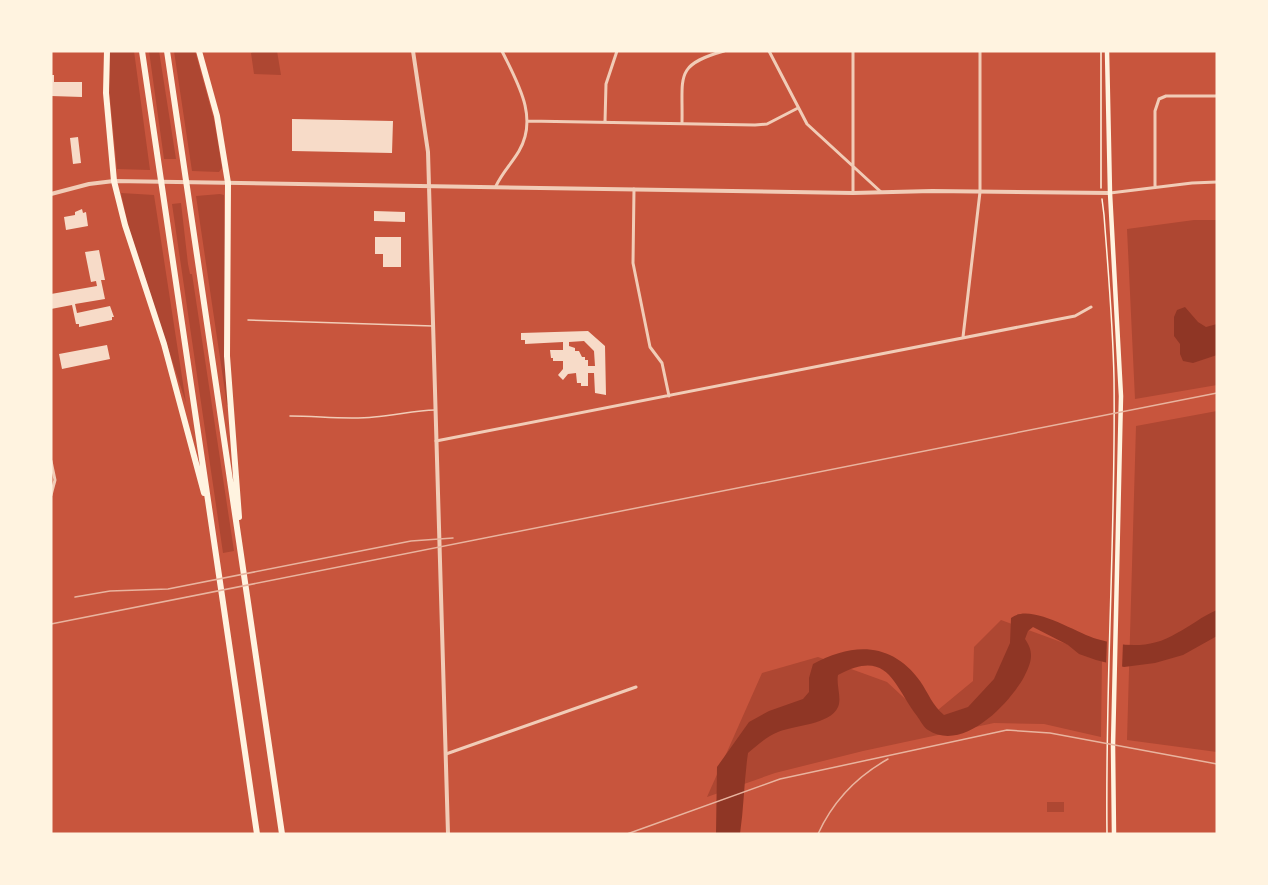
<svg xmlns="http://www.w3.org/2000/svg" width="1268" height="885" viewBox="0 0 1268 885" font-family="Helvetica,sans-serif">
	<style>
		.green { fill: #ae4732 }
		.water { fill: #8f3625 }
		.pier { fill: #c8553d }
		.building { fill: #f7dbc8; fill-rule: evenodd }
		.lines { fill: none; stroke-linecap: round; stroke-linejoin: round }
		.path { stroke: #fff3e0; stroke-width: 1.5 }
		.service { stroke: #f1ccb7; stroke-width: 1.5 }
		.minor { stroke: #f1ccb7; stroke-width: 3 }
		.tertiary { stroke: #f1ccb7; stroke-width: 4 }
		.secondary { stroke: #fff3e0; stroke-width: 4.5 }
		.motorway { stroke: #fff3e0; stroke-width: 6 }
		.rail { stroke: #e9b49f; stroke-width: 1.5 }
	</style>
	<rect width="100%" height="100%" fill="#c8553d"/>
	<path class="green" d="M 110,51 L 134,51 L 150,170 L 117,169 L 109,88 Z
		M 149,51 L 159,51 L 176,159 L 164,159 Z
		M 174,51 L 195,51 L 214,120 L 222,168 L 219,172 L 192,171 Z
		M 254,51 L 277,51 L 281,75 L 254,74 L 251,53 Z
		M 121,193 L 154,195 L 186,403 L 128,225 Z
		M 220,194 L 224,195 L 224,197 L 229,405 L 227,405 L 196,196 Z
		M 181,203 L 188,264 L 190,274 L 192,274 L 234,551 L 223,553 L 172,204 Z
		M 1194,220 L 1217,220 L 1217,385 L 1135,399 L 1127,229 Z
		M 1217,411 L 1217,752 L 1127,740 L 1136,426 Z
		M 1001,620 L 1102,657 L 1101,737 L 1044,724 L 994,723 L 863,751 L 775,773 L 707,797 L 762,673 L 818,657 L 887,682 L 927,719 L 973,681 L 974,647 Z
		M 1047,802 L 1064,802 L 1064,812 L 1047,812 Z"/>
	<path class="water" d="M 1185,307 L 1198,322 L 1206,327 L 1217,324 L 1217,355 L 1193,363 L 1183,361 L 1180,354 L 1180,344 L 1174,336 L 1174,317 L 1177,310 Z
		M 1217,610 L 1217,636 L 1183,655 L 1155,663 L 1124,667 L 1096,660 L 1079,654 L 1068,645 L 1033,627 L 1028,631 L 1025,639 C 1035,653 1031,663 1024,677 C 1009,704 963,753 928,730 C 924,728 920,720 917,716 C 893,684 888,648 838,675 C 836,685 842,698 838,707 C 830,725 794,725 778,732 C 766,737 758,745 748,753 C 744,780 744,807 740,834 L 716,834 L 717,767 L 749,722 L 769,711 L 803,699 L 809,692 L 809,678 L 813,664 C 853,642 892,642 920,681 C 929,694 932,705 944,715 L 968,707 L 994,679 L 1010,643 L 1011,618 C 1030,602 1076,633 1097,639 C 1125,647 1151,649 1177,633 C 1191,626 1202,616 1217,610 Z"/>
	<path class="pier" d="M 1107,639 L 1123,642 L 1122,669 L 1106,666 Z"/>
	<path class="building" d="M 51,75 L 54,75 L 54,82 L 82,82 L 82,97 L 51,96 Z
		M 292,119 L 393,121 L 392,153 L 292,151 Z
		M 78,137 L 81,163 L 73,164 L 70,138 Z
		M 82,209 L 83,213 L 86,212 L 88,226 L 66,230 L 64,217 L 75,215 L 75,212 Z
		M 374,211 L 405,212 L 405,222 L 374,221 Z
		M 375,237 L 401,237 L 401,267 L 383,267 L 383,254 L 375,254 Z
		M 99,250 L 105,280 L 101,280 L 105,299 L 75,304 L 77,313 L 110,306 L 114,317 L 112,317 L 112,320 L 79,327 L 79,324 L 76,324 L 72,305 L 51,309 L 51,294 L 97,286 L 96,281 L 91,282 L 85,252 Z
		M 588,331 L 605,346 L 606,395 L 595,393 L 594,373 L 588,373 L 588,386 L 581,386 L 581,383 L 577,383 L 576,373 L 568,374 L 563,380 L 558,375 L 563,369 L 563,361 L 553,361 L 553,358 L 551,358 L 550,350 L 563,350 L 563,342 L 525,344 L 525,340 L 521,340 L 521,333 ZM 584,341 L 594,351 L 595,366 L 588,366 L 588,360 L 585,360 L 585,357 L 582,357 L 579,351 L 575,351 L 575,348 L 569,346 L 569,342 Z
		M 107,345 L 110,359 L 62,369 L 59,354 Z"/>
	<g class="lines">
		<path class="path" d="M 1101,51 L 1101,188
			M 1102,199 L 1104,215 C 1108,269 1113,324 1114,379 C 1116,530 1105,682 1107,834"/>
		<path class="service" d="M 248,320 L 433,326
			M 290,416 C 318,416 347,420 374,417 C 395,416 414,410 435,410"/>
		<path class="minor" d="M 769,51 L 807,124 L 881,192
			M 853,51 L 853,193
			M 527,121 L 755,125 L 767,124 L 798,108
			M 605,122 L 606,84 L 617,51
			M 682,123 C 683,76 674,65 724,51
			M 496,186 C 502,173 512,163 519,151 C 539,117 517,82 502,51
			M 1155,187 L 1155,111 L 1159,99 L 1166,96 L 1217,96
			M 634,189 L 633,263 L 650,347 L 662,363 L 669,396
			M 1110,193 L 1192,183 L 1217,182
			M 963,337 L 980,192 L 980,51
			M 436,441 L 1075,316 L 1091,307
			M 51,461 L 55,480 L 51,495
			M 446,754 L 636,687"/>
		<path class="tertiary" d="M 413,51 L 428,152 L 448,834
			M 51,194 L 89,184 L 114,181 L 853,193 L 932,191 L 1110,193"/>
		<path class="secondary" d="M 1107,51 L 1110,193 L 1121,396 L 1113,746 L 1114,834"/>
		<path class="motorway" d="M 107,51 L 106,93 L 114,181 L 125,225 L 164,344 L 204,493
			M 142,51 L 257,834
			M 167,51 L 282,834
			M 199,51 L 217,116 L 228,183 L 227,356 L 239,517"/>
		<path class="rail" d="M 75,597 L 110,591 L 168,589 L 411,541 L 453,538
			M 51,624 L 1217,393
			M 627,834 L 780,779 L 1007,730 L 1050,733 L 1217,764
			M 818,834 C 833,801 856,777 888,759"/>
	</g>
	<rect width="1268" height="885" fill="none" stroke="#fff3e0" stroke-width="105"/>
</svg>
